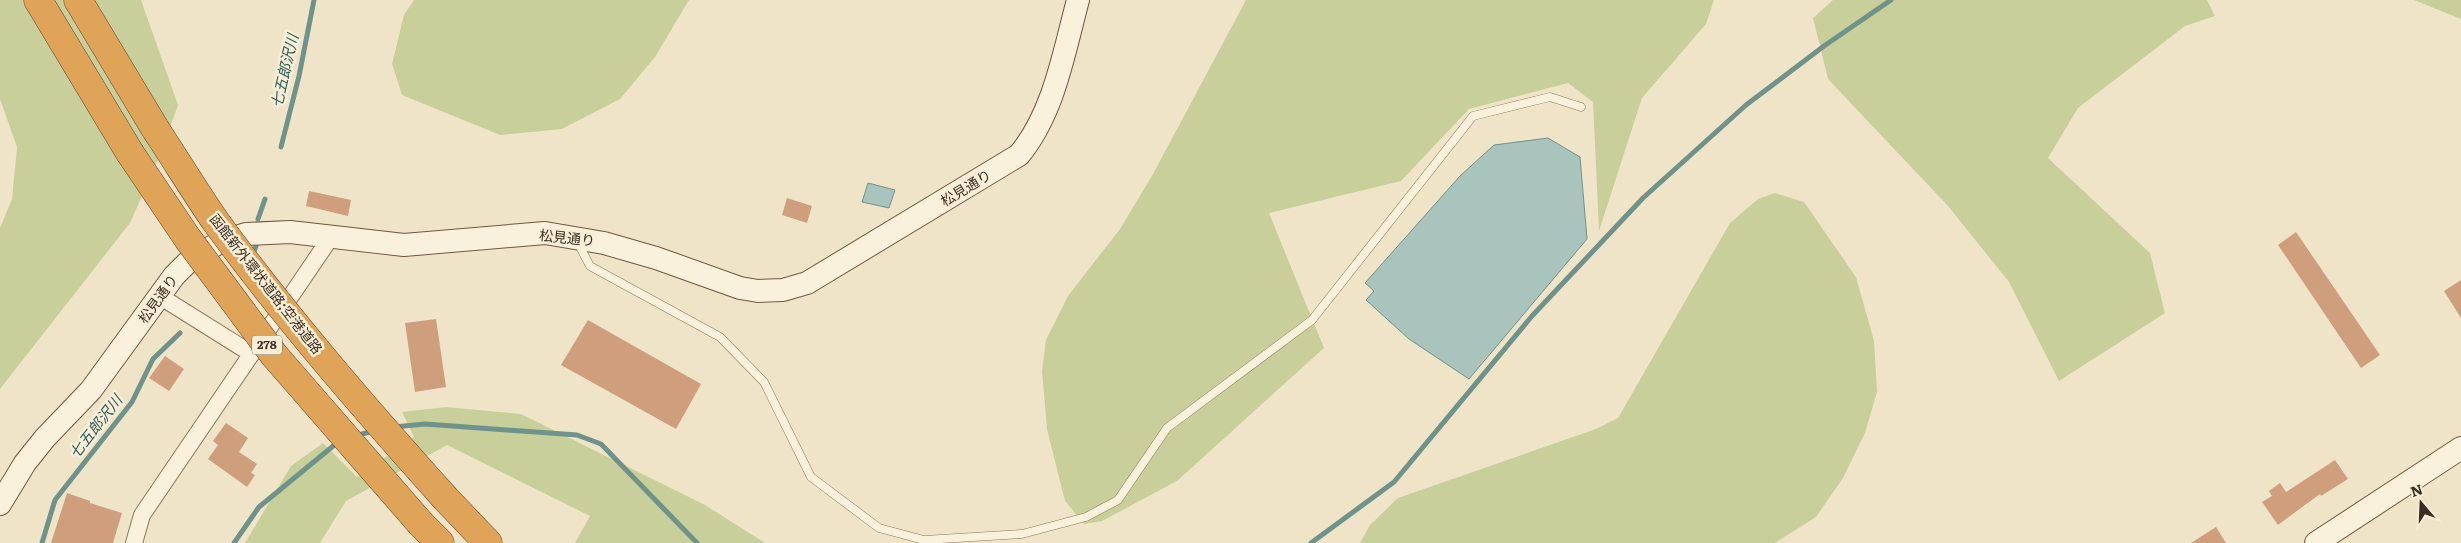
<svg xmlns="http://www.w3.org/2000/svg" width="2461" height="543" viewBox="0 0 2461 543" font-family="Literata,'Noto Sans JP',serif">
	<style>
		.green { fill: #c9cf9b }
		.water { fill: #a9c4bc; stroke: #6f938a }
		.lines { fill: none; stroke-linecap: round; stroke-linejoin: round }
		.stream { stroke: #6f938a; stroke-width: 5 }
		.building { fill: #cf9f7d }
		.lane-casing { stroke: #8d765c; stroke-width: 9 }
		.street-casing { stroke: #8d765c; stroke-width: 18 }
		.secondary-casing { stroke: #6f573f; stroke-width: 24 }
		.highway-casing { stroke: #5b4430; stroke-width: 29 }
		.lane { stroke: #faf1dc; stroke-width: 8 }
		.street { stroke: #faf1dc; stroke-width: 16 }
		.secondary { stroke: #faf1dc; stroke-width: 22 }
		.highway { stroke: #e0a458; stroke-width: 28 }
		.highway-bridge-casing { stroke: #5b4430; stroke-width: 29; stroke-linecap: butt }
		.highway-bridge { stroke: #e0a458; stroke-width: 28 }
		.labels { text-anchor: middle; stroke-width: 5; stroke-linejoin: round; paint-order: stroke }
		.shield { fill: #f7eed8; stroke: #756857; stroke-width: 1 }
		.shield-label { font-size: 12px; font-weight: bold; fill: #3d2e20 }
		.street-label { font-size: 14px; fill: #3d2e20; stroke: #f7eed8 }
		.water-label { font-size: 15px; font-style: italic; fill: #2f5d5a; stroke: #f7eed8 }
	</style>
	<rect width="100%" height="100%" fill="#f0e4c8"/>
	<path class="green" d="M 0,0 L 141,0 L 178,105 L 159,158 L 130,223 L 0,389 L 0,228 L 12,199 L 17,147 L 0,99 Z
		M 414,0 L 689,0 L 655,57 L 620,99 L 562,129 L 500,135 L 402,95 L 392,64 L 404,15 Z
		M 1246,0 L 1714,0 L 1706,24 L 1642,98 L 1599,231 L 1593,102 L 1568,83 L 1469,109 L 1401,181 L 1269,213 L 1324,348 L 1177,481 L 1102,521 L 1084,524 L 1065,501 L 1047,429 L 1042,371 L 1046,340 L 1068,296 L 1120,229 L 1153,174 Z
		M 1833,0 L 2207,0 L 2215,16 L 2185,26 L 2078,108 L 2048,158 L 2150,253 L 2165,313 L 2059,381 L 2009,282 L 1948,206 L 1828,79 L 1813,18 Z
		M 2414,0 L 2461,0 L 2461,19 Z
		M 1775,193 L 1804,202 L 1856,277 L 1874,341 L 1877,392 L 1865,433 L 1843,478 L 1816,517 L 1775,543 L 1360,543 L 1370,525 L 1398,498 L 1596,429 L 1618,418 L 1730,223 L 1758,199 Z
		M 446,407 L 521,414 L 705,505 L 765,543 L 575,543 L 590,516 L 447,445 L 346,501 L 320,543 L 245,543 L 291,466 L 323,443 L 357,477 L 414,437 L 402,412 Z"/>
	<path class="water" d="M 1548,138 L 1580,157 L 1587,239 L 1469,379 L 1409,339 L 1366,300 L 1374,291 L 1365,283 L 1460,176 L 1494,145 Z
		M 868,183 L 895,190 L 889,208 L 862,202 Z"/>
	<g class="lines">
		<path class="stream" d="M 281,147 L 299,76 L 314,0
			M 258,219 L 265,199
			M 252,257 L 256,246
			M 394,427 L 425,424 L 577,435 L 601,444 L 697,543
			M 355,436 L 373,431
			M 42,543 L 55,500 L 132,402 L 153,359 L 180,333
			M 234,543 L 259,507 L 338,442
			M 1311,543 L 1394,482 L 1532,316 L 1643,198 L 1746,105 L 1824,46 L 1891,0"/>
	</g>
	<path class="building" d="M 309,191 L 351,200 L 348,216 L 306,206 Z
		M 787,198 L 812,206 L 807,223 L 782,215 Z
		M 2296,232 L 2380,355 L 2361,368 L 2278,245 Z
		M 2461,280 L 2461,318 L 2444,291 Z
		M 436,319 L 446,387 L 415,392 L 405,323 Z
		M 588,320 L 701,384 L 676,429 L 561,365 Z
		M 165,356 L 184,369 L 169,391 L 149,378 Z
		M 226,423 L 248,438 L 239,452 L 257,464 L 251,473 L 255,475 L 247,487 L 208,459 L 218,445 L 213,441 Z
		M 2335,460 L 2348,479 L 2321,496 L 2320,494 L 2278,525 L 2262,502 L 2272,496 L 2269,491 L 2280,483 L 2286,492 Z
		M 67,493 L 90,501 L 90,503 L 122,513 L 113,543 L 51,543 Z
		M 2216,527 L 2226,543 L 2191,543 Z"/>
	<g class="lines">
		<defs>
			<path id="lane" d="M 578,243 L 590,266 L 720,337 L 764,382 L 811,477 L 879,528 L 924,540 L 1022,534 L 1086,517 L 1118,500 L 1167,428 L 1312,320 L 1473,116 L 1550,97 L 1581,107"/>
			<path id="street" d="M 161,297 L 252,354
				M 134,543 L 142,515 L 331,237"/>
			<path id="secondary" d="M 0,504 L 25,463 L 45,438 L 91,390 L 174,276 L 187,263 L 204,251 L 221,242 L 246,234 L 290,232 L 404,245 L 545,233 L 604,243 L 656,258 L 740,288 L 758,291 L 783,290 L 807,283 L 1019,155 C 1054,113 1064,52 1078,0
				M 2316,543 L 2461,448"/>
			<path id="highway" d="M 38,0 L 130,153
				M 78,0 L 156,130
				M 446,499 L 488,543
				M 421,524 L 440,543"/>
		</defs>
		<use href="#lane" class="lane-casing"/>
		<use href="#street" class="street-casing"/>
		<use href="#secondary" class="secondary-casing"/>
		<use href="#highway" class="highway-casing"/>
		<use href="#lane" class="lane"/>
		<use href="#street" class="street"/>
		<use href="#secondary" class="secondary"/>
		<use href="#highway" class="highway"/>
		<defs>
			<path id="highway-bridge" d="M 156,130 C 176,160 195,192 216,222 C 287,319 366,410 446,499
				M 130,153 L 188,239 L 274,355 L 421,524"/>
		</defs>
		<use href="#highway-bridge" class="highway-bridge-casing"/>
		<use href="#highway-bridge" class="highway-bridge"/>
	</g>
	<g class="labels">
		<rect class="shield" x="252" y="335.5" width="30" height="19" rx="4"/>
		<g class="shield-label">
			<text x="267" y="349">278</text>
		</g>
		<g class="street-label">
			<text transform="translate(966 188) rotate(-31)" y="5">松見通り</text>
			<text transform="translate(567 238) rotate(6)" y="5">松見通り</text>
			<text transform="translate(266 284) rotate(52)" y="5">函館新外環状道路;空港道路</text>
			<text transform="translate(158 299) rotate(-54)" y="5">松見通り</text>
		</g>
		<g class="water-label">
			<text transform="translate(285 71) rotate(-77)" y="5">七五郎沢川</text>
			<text transform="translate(96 427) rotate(-52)" y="5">七五郎沢川</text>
		</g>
	</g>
	<g transform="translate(2421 503) rotate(341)" stroke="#f7eed8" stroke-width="4" paint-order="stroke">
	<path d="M0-4L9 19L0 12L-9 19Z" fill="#3d2e20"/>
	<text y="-8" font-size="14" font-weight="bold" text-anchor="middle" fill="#3d2e20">N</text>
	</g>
</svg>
